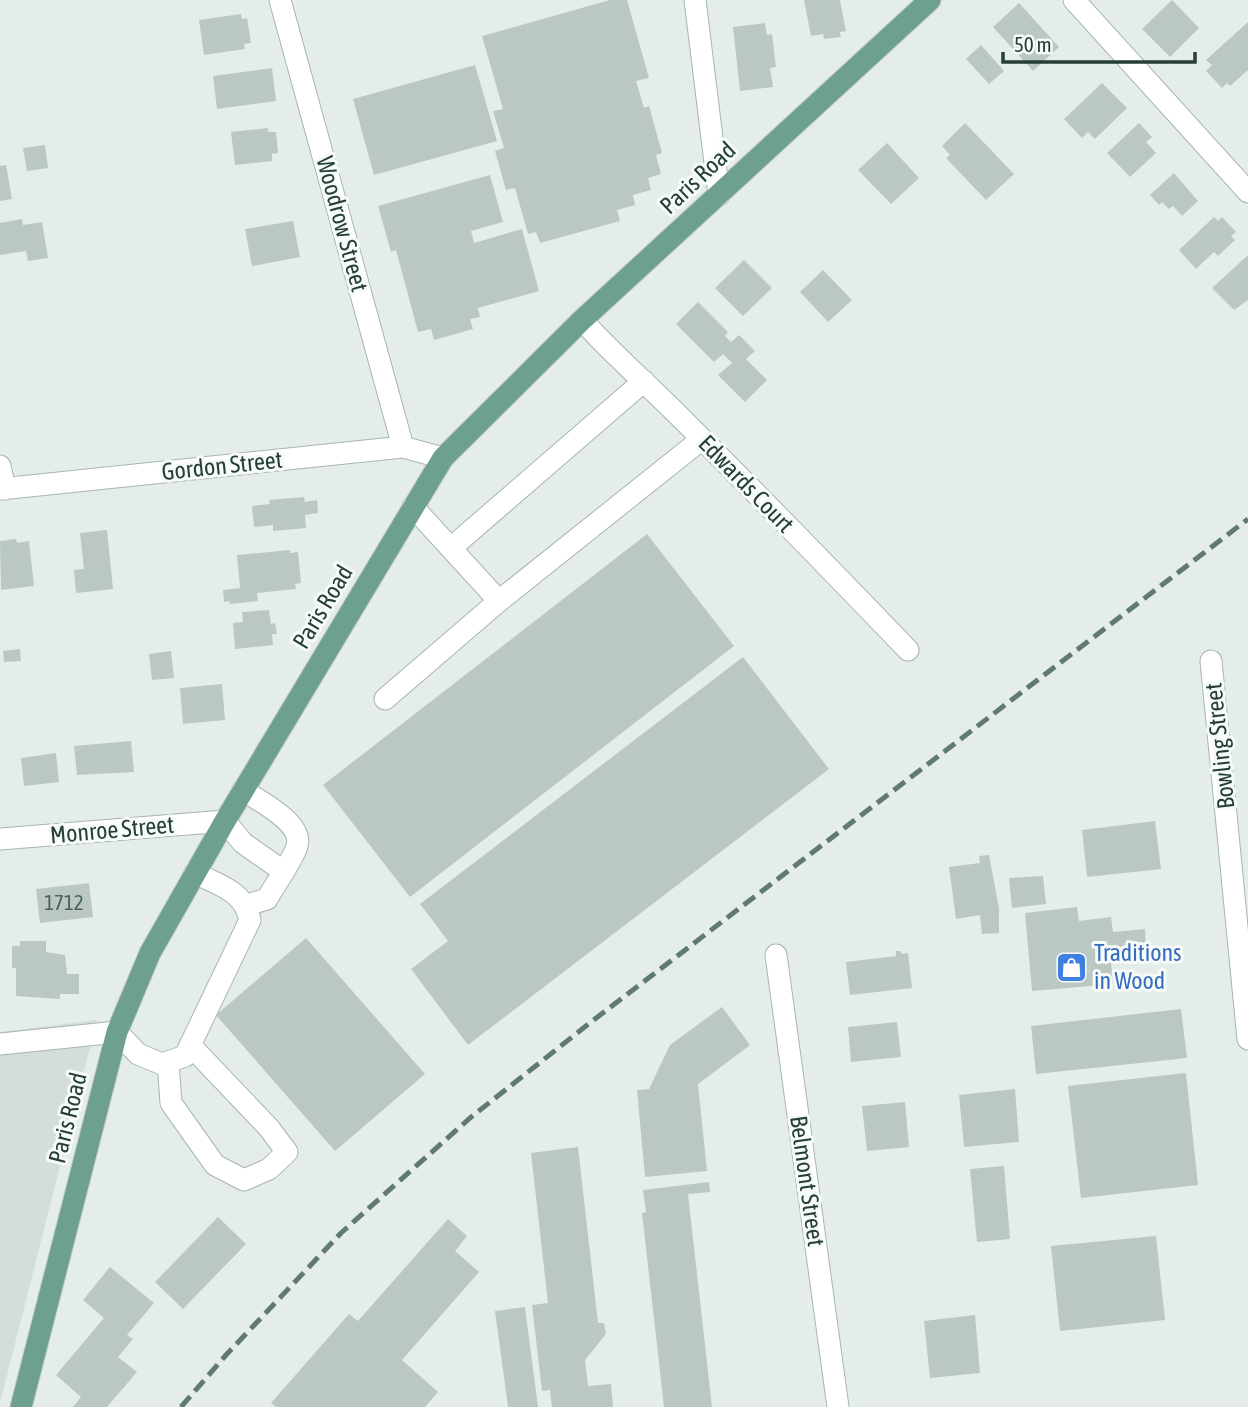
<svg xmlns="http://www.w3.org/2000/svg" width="1248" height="1407" viewBox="0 0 1248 1407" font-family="'Asap Condensed',sans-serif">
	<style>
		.built { fill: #d4ddd8 }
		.building { fill: #bbc8c2 }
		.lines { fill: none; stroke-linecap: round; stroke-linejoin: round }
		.minor-casing { stroke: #a8b5b0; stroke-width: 23 }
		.major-casing { stroke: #c2c9c7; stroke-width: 23 }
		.minor { stroke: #fff; stroke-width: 21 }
		.major { stroke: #6da090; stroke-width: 21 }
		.rail { stroke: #607972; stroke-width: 5; stroke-dasharray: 14 7; stroke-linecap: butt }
		.labels { text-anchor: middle; stroke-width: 6; stroke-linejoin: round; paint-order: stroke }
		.number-label { font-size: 21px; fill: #4a6059 }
		.street-label { font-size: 24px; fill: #253e36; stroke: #f6faf8 }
		.shop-label { font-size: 24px; fill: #366cbe; stroke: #f6faf8; text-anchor: start }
	</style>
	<rect width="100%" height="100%" fill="#e5ede9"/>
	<path class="built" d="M 97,1020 L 0,1403 L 0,1032 Z"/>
	<path class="building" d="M 610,0 L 627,0 L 649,78 L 636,81 L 644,108 L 649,106 L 662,153 L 656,155 L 661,174 L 648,178 L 651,190 L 633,195 L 635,205 L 617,210 L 620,221 L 540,243 L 536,232 L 528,234 L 515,188 L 506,190 L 495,151 L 504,148 L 493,111 L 503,109 L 482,36 Z
		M 804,0 L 840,0 L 846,31 L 840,32 L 841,37 L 824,39 L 823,34 L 811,36 Z
		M 1172,0 L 1199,28 L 1170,57 L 1142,29 Z
		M 1019,3 L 1059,47 L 1033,71 L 993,27 Z
		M 241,14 L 242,19 L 247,18 L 251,43 L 244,44 L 245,49 L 204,55 L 199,20 Z
		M 1248,22 L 1248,70 L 1230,86 L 1227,83 L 1222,88 L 1206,71 L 1212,65 L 1206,60 Z
		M 765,23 L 767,35 L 772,34 L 776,67 L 770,68 L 773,87 L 740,91 L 733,27 Z
		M 981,45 L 1004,71 L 989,84 L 966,59 Z
		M 475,65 L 497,141 L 374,175 L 353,99 Z
		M 272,68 L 276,101 L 217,109 L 213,76 Z
		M 1102,83 L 1127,108 L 1095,139 L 1088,132 L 1082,138 L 1064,119 Z
		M 965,123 L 1014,174 L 986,200 L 946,158 L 950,155 L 942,146 Z
		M 1139,123 L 1152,137 L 1146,142 L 1156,153 L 1130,177 L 1107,153 Z
		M 268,128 L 268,132 L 276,132 L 278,153 L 272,154 L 272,161 L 235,165 L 231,132 Z
		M 887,143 L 919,178 L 891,204 L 858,170 Z
		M 45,145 L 48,168 L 27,171 L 23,148 Z
		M 6,165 L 12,199 L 0,201 L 0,166 Z
		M 1174,173 L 1198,201 L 1182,216 L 1173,206 L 1169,209 L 1162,202 L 1159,205 L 1150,195 Z
		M 490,175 L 503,222 L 471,231 L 474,243 L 522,229 L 539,291 L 478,308 L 480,317 L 470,319 L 473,329 L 434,340 L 431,329 L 418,332 L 396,250 L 391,252 L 378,206 Z
		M 1214,217 L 1218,221 L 1222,217 L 1236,232 L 1231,236 L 1235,240 L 1218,256 L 1214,252 L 1196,269 L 1179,250 Z
		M 22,219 L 23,225 L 42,222 L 48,258 L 28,261 L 26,251 L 0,255 L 0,223 Z
		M 293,221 L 300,257 L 252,266 L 245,229 Z
		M 1248,255 L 1248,300 L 1234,310 L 1212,288 Z
		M 744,260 L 772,288 L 743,316 L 715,288 Z
		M 823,270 L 852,300 L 828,322 L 800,292 Z
		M 698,302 L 728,332 L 725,336 L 731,342 L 739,335 L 755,351 L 746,359 L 767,380 L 745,402 L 718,375 L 732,363 L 723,354 L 714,362 L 676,324 Z
		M 304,497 L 305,502 L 317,500 L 318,513 L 305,515 L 306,528 L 273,531 L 273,525 L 254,527 L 252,506 L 270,504 L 269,500 Z
		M 107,530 L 113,589 L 76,593 L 74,570 L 84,569 L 80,533 Z
		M 647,534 L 734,646 L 410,897 L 323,785 Z
		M 16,539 L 17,543 L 29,541 L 34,586 L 1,590 L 0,541 Z
		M 290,550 L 290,553 L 298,552 L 301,583 L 295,584 L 296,589 L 257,593 L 258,601 L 230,604 L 229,601 L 224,602 L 223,590 L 240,588 L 237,555 Z
		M 269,610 L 271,624 L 275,623 L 277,634 L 272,634 L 273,645 L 235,649 L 233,623 L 243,622 L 242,612 Z
		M 20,649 L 21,661 L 4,662 L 3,651 Z
		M 171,651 L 174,678 L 152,680 L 149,654 Z
		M 743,657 L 829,769 L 468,1045 L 411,969 L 448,941 L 420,904 Z
		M 222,684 L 225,720 L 183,724 L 180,688 Z
		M 131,741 L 134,772 L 77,775 L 74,746 Z
		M 56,753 L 59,782 L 24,786 L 21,758 Z
		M 1155,821 L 1161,869 L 1087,877 L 1082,830 Z
		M 989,855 L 999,908 L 999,933 L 982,934 L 980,915 L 956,919 L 949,867 L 980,863 L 979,856 Z
		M 1043,876 L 1046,904 L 1012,908 L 1009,878 Z
		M 89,883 L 93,917 L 40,923 L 36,889 Z
		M 1077,907 L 1079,921 L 1111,917 L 1113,932 L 1145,929 L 1146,946 L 1110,949 L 1113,984 L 1032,991 L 1025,913 Z
		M 306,938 L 425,1074 L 335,1151 L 216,1015 Z
		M 20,941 L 46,941 L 46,952 L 65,955 L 67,974 L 79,974 L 79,994 L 60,994 L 60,999 L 16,996 L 16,968 L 12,968 L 12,946 L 20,946 Z
		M 896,951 L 900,951 L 902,954 L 908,953 L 912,988 L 850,995 L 846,962 L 896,956 Z
		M 722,1007 L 750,1045 L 698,1084 L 707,1171 L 645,1177 L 637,1090 L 649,1089 L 670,1045 Z
		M 1181,1009 L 1187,1058 L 1036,1074 L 1031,1026 Z
		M 897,1022 L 901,1057 L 851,1062 L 848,1027 Z
		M 1186,1073 L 1198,1185 L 1081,1198 L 1068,1086 Z
		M 1015,1089 L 1019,1142 L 964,1147 L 959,1095 Z
		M 905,1102 L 909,1147 L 867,1151 L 862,1106 Z
		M 578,1147 L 598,1323 L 604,1323 L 606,1334 L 585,1360 L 588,1386 L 611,1384 L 613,1407 L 552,1407 L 550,1390 L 542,1391 L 532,1305 L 548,1303 L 531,1153 Z
		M 1004,1166 L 1010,1239 L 977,1242 L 970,1169 Z
		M 709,1182 L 710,1192 L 688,1194 L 712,1407 L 664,1407 L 642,1213 L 646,1212 L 643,1190 Z
		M 218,1217 L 246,1244 L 183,1309 L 155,1282 Z
		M 448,1219 L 467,1236 L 455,1251 L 479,1272 L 402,1360 L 438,1392 L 425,1407 L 276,1407 L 271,1403 L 349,1314 L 358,1321 Z
		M 1156,1236 L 1165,1320 L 1060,1331 L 1051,1246 Z
		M 110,1267 L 154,1303 L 127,1335 L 133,1339 L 118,1357 L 137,1372 L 107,1407 L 73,1407 L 81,1397 L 56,1375 L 104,1318 L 83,1300 Z
		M 525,1307 L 538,1407 L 508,1407 L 495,1311 Z
		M 975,1315 L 980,1373 L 930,1378 L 924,1321 Z"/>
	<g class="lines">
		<defs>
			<path id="minor" d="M 280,0 L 403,447
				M 695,0 L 719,195
				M 1074,0 L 1248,192
				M 582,320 C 614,356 651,387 684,421 C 760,497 834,573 908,650
				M 0,466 L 5,489
				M 0,489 L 403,447 L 443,458
				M 451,548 L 644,381
				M 499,601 L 702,439
				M 1211,661 L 1248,1039
				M 385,699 L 499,601 L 413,507
				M 243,790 C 259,801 304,823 297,846 C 293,860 274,886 267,899 L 247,905
				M 0,839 L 225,821 L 243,843 L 283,871
				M 776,955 L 838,1407
				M 0,1044 L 117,1032 L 138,1054 L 162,1064 L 185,1056 L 250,920 C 244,891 219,885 195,873
				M 168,1062 L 171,1103 L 215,1165 L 244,1180 L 269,1169 L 287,1152 L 269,1128 L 190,1045"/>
			<path id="major" d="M 21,1407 L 117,1032 L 150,953 L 225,821 L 443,458 L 582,320 L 930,0"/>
		</defs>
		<use href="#minor" class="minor-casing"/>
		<use href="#major" class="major-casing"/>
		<use href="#minor" class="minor"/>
		<use href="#major" class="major"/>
		<path class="rail" d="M 181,1407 L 226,1355 L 341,1233 L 470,1118 L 591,1022 L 1248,519"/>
	</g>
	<defs>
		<symbol id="shop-square" viewBox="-11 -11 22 22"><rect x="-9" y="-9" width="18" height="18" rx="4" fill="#3f7fe0" stroke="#f6faf8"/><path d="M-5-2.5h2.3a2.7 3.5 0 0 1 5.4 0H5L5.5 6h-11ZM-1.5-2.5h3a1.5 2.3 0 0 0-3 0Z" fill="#fff"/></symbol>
	</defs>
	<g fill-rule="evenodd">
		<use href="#shop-square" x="1054" y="950" width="35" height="35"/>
	</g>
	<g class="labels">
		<g class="number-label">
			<text x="64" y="910">1712</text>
		</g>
		<g class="street-label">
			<text transform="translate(698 178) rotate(-43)" y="8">Paris Road</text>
			<text transform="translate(342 224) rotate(75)" y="8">Woodrow Street</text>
			<text transform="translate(222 466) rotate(-6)" y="8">Gordon Street</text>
			<text transform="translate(746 484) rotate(46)" y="8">Edwards Court</text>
			<text transform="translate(323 607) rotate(-59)" y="8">Paris Road</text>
			<text transform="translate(1220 746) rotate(-96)" y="8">Bowling Street</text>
			<text transform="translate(112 830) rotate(-5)" y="8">Monroe Street</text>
			<text transform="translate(68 1118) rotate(-76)" y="8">Paris Road</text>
			<text transform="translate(807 1181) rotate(82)" y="8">Belmont Street</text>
		</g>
		<g class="shop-label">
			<text x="1094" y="961">Traditions<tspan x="1094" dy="28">in Wood</tspan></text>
		</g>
	</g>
	<path d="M1003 52v10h192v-10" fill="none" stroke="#253e36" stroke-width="3.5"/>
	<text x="1014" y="52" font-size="21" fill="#253e36" stroke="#f6faf8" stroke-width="5" paint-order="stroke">50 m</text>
</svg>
